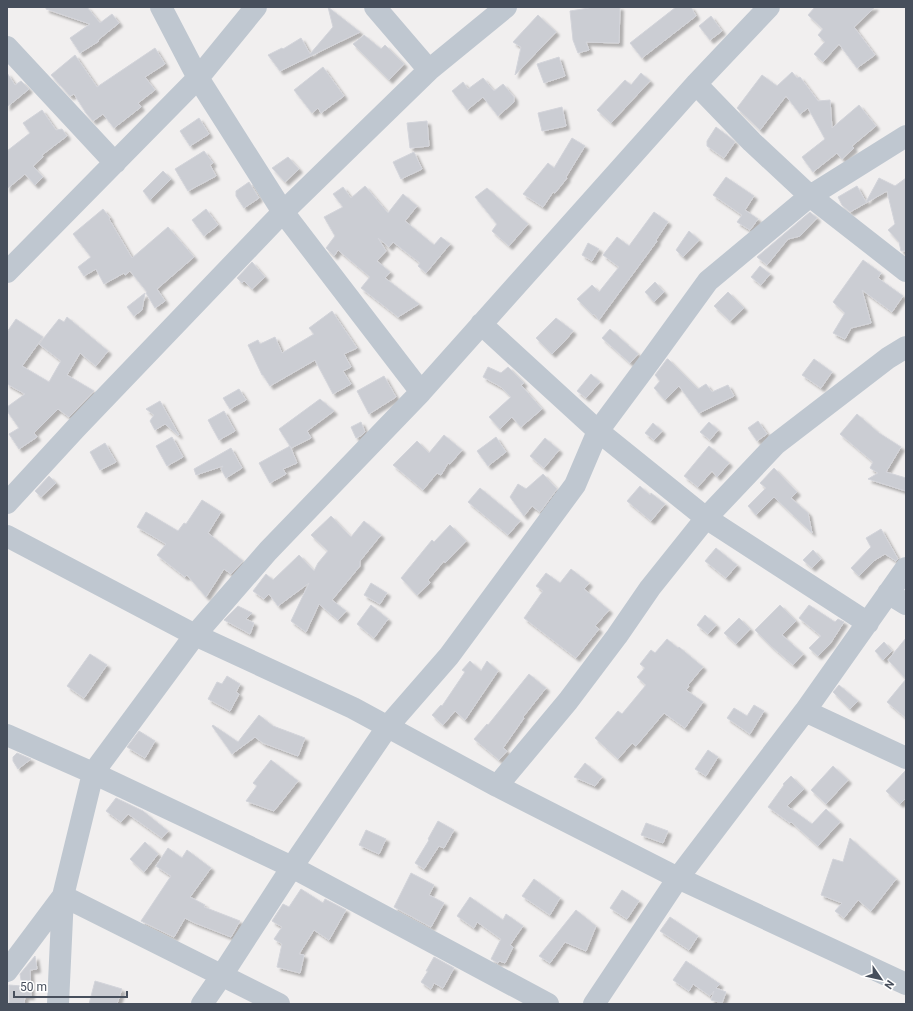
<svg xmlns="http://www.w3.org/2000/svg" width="913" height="1011" viewBox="0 0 913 1011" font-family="Roboto,sans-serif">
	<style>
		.building { fill: #cbcdd3; stroke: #d3d4da; filter: url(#shadow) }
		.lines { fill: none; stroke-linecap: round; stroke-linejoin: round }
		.minor { stroke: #bfc7d0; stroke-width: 22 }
	</style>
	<defs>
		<filter id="shadow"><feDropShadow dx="3.5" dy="3.5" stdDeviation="1" flood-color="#0004"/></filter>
	</defs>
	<rect width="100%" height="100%" fill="#f1efef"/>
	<path class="building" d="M 46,7 L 87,7 L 100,23 L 112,14 L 119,23 L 98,40 L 99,41 L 80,53 L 70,38 L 90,24 L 46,9 Z
		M 328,7 L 360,32 L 280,71 L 268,55 L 282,48 L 283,49 L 301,38 L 310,54 L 333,27 Z
		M 595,7 L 620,7 L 619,43 L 586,42 L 589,50 L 578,53 L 573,40 L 570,11 Z
		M 676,7 L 691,7 L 696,16 L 642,58 L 630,43 Z
		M 815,7 L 875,7 L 854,27 L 875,55 L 857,68 L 839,44 L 823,62 L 814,54 L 825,42 L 818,35 L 823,29 L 808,15 Z
		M 538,15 L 556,32 L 515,75 L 521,47 L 513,42 Z
		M 711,16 L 722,31 L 710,40 L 699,26 Z
		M 364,35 L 381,49 L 385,45 L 404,64 L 389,80 L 353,44 Z
		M 155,48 L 165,64 L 145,77 L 155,90 L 138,103 L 141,107 L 114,128 L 103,114 L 93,121 L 86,113 L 74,94 L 70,96 L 51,75 L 75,55 L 97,87 Z
		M 559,57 L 565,76 L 544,83 L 537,64 Z
		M 323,67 L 344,96 L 321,113 L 318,108 L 312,113 L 294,90 Z
		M 792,72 L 797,78 L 800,77 L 818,101 L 830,100 L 832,128 L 859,105 L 876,126 L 852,146 L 854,148 L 842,159 L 837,153 L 813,172 L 802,157 L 825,139 L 808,108 L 800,114 L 786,96 L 760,130 L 737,108 L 762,75 L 777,86 Z
		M 7,73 L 15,85 L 21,81 L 29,89 L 7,107 Z
		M 641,73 L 650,81 L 611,123 L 597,110 L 625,80 L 631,85 Z
		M 483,78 L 494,91 L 503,84 L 514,97 L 514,102 L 498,116 L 483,97 L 467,110 L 452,91 L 463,82 L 468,89 Z
		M 562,107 L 566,126 L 542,131 L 538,113 Z
		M 42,110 L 56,130 L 62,129 L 67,136 L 42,155 L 43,157 L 33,166 L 43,177 L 35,185 L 25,174 L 7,189 L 7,151 L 30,133 L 23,123 Z
		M 199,118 L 209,134 L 190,146 L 180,131 Z
		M 427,121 L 429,146 L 410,148 L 407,123 Z
		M 716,127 L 728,136 L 735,142 L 724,158 L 707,146 L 707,141 Z
		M 572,138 L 585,146 L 566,177 L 567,178 L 555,193 L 553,192 L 543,207 L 523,194 L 548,163 L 554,168 Z
		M 204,151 L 213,163 L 210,165 L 216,176 L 188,191 L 175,169 Z
		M 414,152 L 422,169 L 401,179 L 393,162 Z
		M 288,157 L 299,169 L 285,182 L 272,168 Z
		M 163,171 L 171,179 L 150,200 L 143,191 Z
		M 726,177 L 754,196 L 745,210 L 758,219 L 750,230 L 737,222 L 742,215 L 713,195 Z
		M 879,178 L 895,186 L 906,178 L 906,251 L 901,251 L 899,242 L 888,230 L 895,224 L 887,191 L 850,212 L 842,205 L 838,197 L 857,186 L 866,202 Z
		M 249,182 L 259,198 L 244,208 L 236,196 L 236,191 Z
		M 365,186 L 388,213 L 403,194 L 417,206 L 405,221 L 434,245 L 441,237 L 450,244 L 426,273 L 418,266 L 420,263 L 393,242 L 389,247 L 378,238 L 386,251 L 377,261 L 390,272 L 385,278 L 419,304 L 398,317 L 361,288 L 370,277 L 338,250 L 334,256 L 326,248 L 335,236 L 324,217 L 343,207 L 333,194 L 343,187 L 351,198 Z
		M 487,188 L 528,224 L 509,246 L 492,231 L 497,224 L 475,197 Z
		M 103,209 L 110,218 L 109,219 L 132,258 L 168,227 L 194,257 L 157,289 L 165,301 L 155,308 L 146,293 L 147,292 L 130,271 L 125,275 L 124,273 L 104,284 L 96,269 L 84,276 L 78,267 L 91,257 L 73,234 Z
		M 206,209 L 218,225 L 204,236 L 192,220 Z
		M 654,212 L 668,222 L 656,240 L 657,241 L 599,320 L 594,314 L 593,315 L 577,299 L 592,285 L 599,292 L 619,267 L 603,255 L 617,237 L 629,246 Z
		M 810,212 L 817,218 L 800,236 L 788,239 L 767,265 L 757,257 Z
		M 689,231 L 699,240 L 683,257 L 676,250 Z
		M 588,243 L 599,249 L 592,261 L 582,255 Z
		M 863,260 L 881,273 L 878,278 L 903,296 L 892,312 L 862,290 L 871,323 L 851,328 L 845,339 L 833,333 L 845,313 L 833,302 Z
		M 252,262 L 265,277 L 252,289 L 244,281 L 242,283 L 237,278 Z
		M 760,266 L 770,274 L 761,285 L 751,277 Z
		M 655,282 L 664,292 L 654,302 L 645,292 Z
		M 728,292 L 744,308 L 730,321 L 714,306 Z
		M 145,293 L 142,310 L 134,316 L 127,307 Z
		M 332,311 L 357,348 L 344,354 L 351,367 L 343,371 L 351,384 L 333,394 L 315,360 L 270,386 L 263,375 L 262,375 L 248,345 L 258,340 L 260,344 L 275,337 L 282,353 L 314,334 L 309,328 Z
		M 67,317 L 108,351 L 96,366 L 80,353 L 67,375 L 94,391 L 69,417 L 58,409 L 34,433 L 37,437 L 19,449 L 9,434 L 19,428 L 7,411 L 7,407 L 25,394 L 7,384 L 7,332 L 16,319 L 43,337 L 22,366 L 49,382 L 61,361 L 39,344 L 59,319 L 64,322 Z
		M 556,318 L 573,331 L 565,341 L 552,354 L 536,338 Z
		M 610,329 L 638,354 L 630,363 L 602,338 Z
		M 667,359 L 668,359 L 698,389 L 706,384 L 712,392 L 728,385 L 734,396 L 699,413 L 679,386 L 665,400 L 654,388 L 660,381 L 655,375 Z
		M 814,359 L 832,372 L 821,388 L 802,375 Z
		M 488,367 L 501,373 L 508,367 L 524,383 L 521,385 L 542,409 L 521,427 L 512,417 L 500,429 L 489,417 L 511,397 L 501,387 L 483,377 Z
		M 591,374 L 600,382 L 586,398 L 577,391 Z
		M 384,376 L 396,397 L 369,414 L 357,391 Z
		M 239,389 L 246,400 L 230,409 L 223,398 Z
		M 320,399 L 334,411 L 307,431 L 311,438 L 291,448 L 290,446 L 297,463 L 283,469 L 286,474 L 270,483 L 259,463 L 290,446 L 279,429 Z
		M 160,401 L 179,435 L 178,435 L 165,424 L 155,430 L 150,421 L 154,415 L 146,409 Z
		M 224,411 L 235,431 L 219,440 L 208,420 Z
		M 857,414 L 879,433 L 901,447 L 886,472 L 906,478 L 906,491 L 868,479 L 878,473 L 870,468 L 873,462 L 840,434 Z
		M 758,421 L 767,434 L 757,441 L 748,428 Z
		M 361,422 L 365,432 L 362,435 L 356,438 L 351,427 Z
		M 709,422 L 718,430 L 710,440 L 700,432 Z
		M 653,423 L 662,431 L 654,440 L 645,433 Z
		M 444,435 L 462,450 L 450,464 L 448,463 L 441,475 L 437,473 L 423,490 L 393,465 L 417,441 L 429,453 Z
		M 172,437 L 183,457 L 167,466 L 156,446 Z
		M 496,437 L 506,452 L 488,466 L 477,451 Z
		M 545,438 L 559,450 L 544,468 L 530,456 Z
		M 105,443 L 116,462 L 100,470 L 90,452 Z
		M 709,446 L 729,463 L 717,477 L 712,471 L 698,487 L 684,476 Z
		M 231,448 L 242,468 L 226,478 L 221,469 L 223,466 L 196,475 L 194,469 Z
		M 774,468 L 797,492 L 791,498 L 808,513 L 812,533 L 774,497 L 756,515 L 748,506 L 766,488 L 760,483 Z
		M 543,474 L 557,489 L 540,512 L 532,506 L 524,516 L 510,497 L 518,484 L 526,489 Z
		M 49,476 L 56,483 L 41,497 L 35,491 Z
		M 640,486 L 650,495 L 651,493 L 665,504 L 651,521 L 627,501 Z
		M 480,488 L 520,521 L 508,535 L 468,502 Z
		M 202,500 L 221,512 L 208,533 L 243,561 L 231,574 L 224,569 L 206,597 L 187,575 L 185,577 L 157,555 L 166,544 L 137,527 L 146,512 L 178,531 L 184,523 L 186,524 Z
		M 331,516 L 351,537 L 364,521 L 381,535 L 360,561 L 360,566 L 332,600 L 346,611 L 338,620 L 319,604 L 306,632 L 291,621 L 309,583 L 278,606 L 269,594 L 264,599 L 253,591 L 266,574 L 273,580 L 299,555 L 314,571 L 318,563 L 328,551 L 311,535 Z
		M 450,525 L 466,541 L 445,563 L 444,561 L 428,580 L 430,583 L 417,595 L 401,578 L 432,540 L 434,542 Z
		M 881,529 L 898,559 L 896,561 L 885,554 L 875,560 L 859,576 L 851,568 L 871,547 L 866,538 Z
		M 716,548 L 737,565 L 726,578 L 705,561 Z
		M 813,550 L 821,559 L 812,568 L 803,560 Z
		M 571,569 L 589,583 L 584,589 L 609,610 L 595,626 L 599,629 L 576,658 L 524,618 L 543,591 L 536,586 L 546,573 L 560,583 Z
		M 371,583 L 387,593 L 380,604 L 364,595 Z
		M 371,605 L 388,619 L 374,638 L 357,624 Z
		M 780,605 L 796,621 L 782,635 L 803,654 L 793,665 L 771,646 L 755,630 Z
		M 809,605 L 835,622 L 838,619 L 844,622 L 830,644 L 818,656 L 809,648 L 821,636 L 799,618 Z
		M 238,606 L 252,613 L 246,619 L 254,623 L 250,634 L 224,620 Z
		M 705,615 L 716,625 L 708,634 L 697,625 Z
		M 739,618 L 750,629 L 736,644 L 724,633 Z
		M 906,638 L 906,679 L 888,660 Z
		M 667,639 L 678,648 L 679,647 L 703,667 L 688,685 L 689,686 L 686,690 L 703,702 L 685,728 L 664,713 L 636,746 L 632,743 L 618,759 L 595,738 L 618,711 L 622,714 L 646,685 L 637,677 L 645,668 L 640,664 L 651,650 L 655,653 Z
		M 884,642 L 892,651 L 883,660 L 875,651 Z
		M 90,654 L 107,665 L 84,698 L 67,686 Z
		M 470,661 L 481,671 L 487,661 L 498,671 L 465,720 L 455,711 L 443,725 L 432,715 L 441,705 L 442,706 L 465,672 L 462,670 Z
		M 529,674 L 546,688 L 523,717 L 524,718 L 503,748 L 507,751 L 499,760 L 474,739 L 487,724 L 488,725 Z
		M 227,676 L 240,684 L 236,692 L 239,694 L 230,711 L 208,699 L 217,682 L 222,684 Z
		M 906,679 L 906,718 L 887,702 Z
		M 839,685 L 858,701 L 850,709 L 833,692 Z
		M 754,705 L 764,711 L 750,734 L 727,718 L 734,708 L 747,716 Z
		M 259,715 L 273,726 L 305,738 L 298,756 L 263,743 L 255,737 L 232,754 L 212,726 L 213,725 L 238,742 Z
		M 139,731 L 155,741 L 145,758 L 127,747 Z
		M 708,750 L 718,757 L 706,776 L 695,769 Z
		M 17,753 L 31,759 L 18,769 L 13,761 L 13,757 Z
		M 271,760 L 298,781 L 274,811 L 246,801 L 257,786 L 253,783 Z
		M 585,763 L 602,777 L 595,786 L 574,777 Z
		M 833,766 L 848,780 L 826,804 L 811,790 Z
		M 906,770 L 906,798 L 900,804 L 886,791 Z
		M 791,776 L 804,789 L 787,806 L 812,824 L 826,809 L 840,822 L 818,846 L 791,822 L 790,823 L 768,807 L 784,785 L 783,784 Z
		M 116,798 L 143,811 L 168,831 L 162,838 L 128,814 L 121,822 L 106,811 Z
		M 438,821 L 454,830 L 444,848 L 439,846 L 424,869 L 415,863 L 429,840 L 428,839 Z
		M 646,823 L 668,831 L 663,843 L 641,835 Z
		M 366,830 L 386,839 L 379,854 L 359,845 Z
		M 850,838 L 896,879 L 871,911 L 858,900 L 844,918 L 835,911 L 842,903 L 821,895 L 833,859 L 843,862 Z
		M 145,842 L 158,854 L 144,872 L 130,859 Z
		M 168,848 L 182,858 L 187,850 L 211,868 L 190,897 L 205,905 L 204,907 L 240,921 L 231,937 L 195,923 L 185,918 L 174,937 L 141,921 L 171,876 L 156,866 Z
		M 411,873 L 434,885 L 429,895 L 444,903 L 431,927 L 394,907 Z
		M 534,879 L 560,898 L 550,915 L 522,896 Z
		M 301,889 L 323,903 L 325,899 L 346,910 L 329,940 L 314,930 L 299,954 L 304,955 L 300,973 L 277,967 L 282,944 L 274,939 L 282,927 L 272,921 L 283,904 L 289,907 Z
		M 622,890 L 639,901 L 627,919 L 610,908 Z
		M 470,897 L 503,920 L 506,914 L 523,926 L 510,945 L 513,947 L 505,963 L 499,961 L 498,963 L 491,959 L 501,939 L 477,922 L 474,928 L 457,916 Z
		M 576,910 L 596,926 L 586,951 L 565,942 L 550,963 L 539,956 Z
		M 670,917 L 698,936 L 689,950 L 660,931 Z
		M 35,956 L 37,969 L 30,970 L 31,996 L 25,996 L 24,1004 L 9,1004 L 9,985 L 22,986 L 20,974 Z
		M 434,957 L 454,968 L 443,988 L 434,983 L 431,989 L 421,982 L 428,971 L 426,971 Z
		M 686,961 L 720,984 L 716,988 L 726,992 L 722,1003 L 711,1000 L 714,991 L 710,996 L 693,984 L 689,991 L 673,980 Z
		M 95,981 L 122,989 L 117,1004 L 89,1004 Z"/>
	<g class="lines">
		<path class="minor" d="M 161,7 L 198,78 L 283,212 L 421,392
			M 375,7 L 429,70
			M 7,47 L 115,163
			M 696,84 L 752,142 L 810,196 L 906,271
			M 7,272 L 198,78 L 256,7
			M 481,324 L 598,431 L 706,518 L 868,623
			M 7,503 L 76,428 L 283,212 L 429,70 L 506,7
			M 7,536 L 195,635 L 353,708 L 497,786 L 678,878 L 906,984
			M 888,593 L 906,604
			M 805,711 L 906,758
			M 7,735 L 93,773 L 292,867 L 548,1004
			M 497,786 L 568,701 L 617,636 L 650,588 L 706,518 L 776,444 L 888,358 L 906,347
			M 7,971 L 63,896 L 279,1004
			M 58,1004 L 63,896 L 93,773 L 195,635 L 268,551 L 421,392 L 696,84 L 769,7
			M 202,1004 L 222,975 L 292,867 L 388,726 L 449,656 L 575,485 L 598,431 L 650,361 L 708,281 L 810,196 L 906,136
			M 594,1004 L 678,878 L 805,711 L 906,568"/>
	</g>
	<rect width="913" height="1011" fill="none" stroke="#474f5c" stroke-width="16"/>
	<g transform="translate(881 979) rotate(124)" stroke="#ffffff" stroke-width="3" paint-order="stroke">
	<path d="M0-3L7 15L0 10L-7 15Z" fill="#474f5c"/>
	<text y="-6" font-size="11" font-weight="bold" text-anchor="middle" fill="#474f5c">N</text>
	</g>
	<path d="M14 991v6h113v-6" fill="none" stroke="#474f5c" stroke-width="2"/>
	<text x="20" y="991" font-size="12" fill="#474f5c" stroke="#ffffff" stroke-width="3" paint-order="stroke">50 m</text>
</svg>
